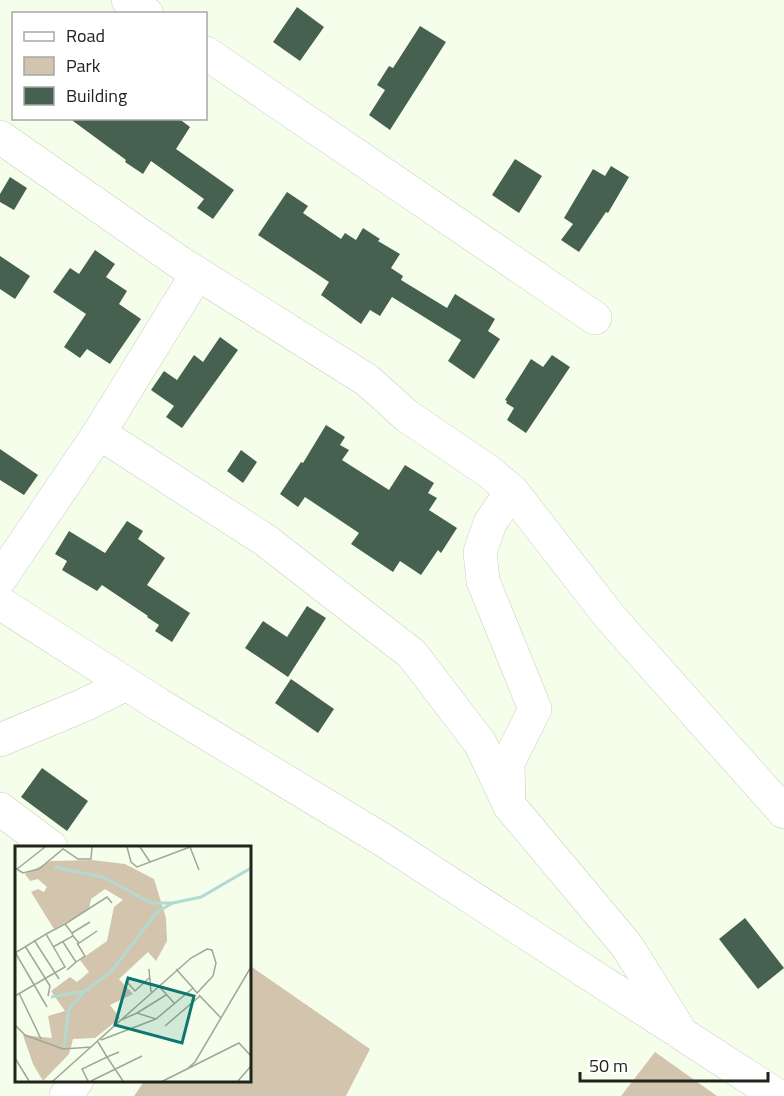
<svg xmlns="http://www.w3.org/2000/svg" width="784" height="1096" viewBox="0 0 784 1096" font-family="'Titillium Web',sans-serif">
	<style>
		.green { fill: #d3c4ae }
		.building { fill: #466150 }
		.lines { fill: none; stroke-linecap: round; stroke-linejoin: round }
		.minor-casing { stroke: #c6d2bb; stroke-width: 34 }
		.minor { stroke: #fff; stroke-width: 33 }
		.inset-river { fill: none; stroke: #b3d9d3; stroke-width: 3 }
		.inset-road { fill: none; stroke: #9fa798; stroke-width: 1.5 }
		.view { fill: #0f766e; fill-opacity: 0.15; stroke: #0f766e; stroke-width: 3 }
		.inset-edge { fill: none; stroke: #20251c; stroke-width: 3 }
	</style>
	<rect width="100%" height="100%" fill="#f4feeb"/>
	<path class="green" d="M 249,965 L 370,1049 L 346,1096 L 134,1096 L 145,1080 L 249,1080 Z
		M 655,1052 L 717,1096 L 621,1096 Z"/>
	<path class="building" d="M 297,7 L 324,27 L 300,61 L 273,42 Z
		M 420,26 L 446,42 L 390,130 L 369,115 L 385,90 L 377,85 L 389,66 L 393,68 Z
		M 69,118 L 178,118 L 190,127 L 176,149 L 234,190 L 213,219 L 197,208 L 204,199 L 151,161 L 143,174 L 125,162 L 126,160 Z
		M 515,159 L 542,176 L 519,213 L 492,195 Z
		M 611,166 L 629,177 L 608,213 L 606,212 L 579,252 L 561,240 L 573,224 L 564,218 L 593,169 L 605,176 Z
		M 10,177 L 27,188 L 14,210 L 0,202 L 0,194 Z
		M 287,192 L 308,206 L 303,213 L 341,239 L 345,233 L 356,240 L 363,228 L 380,239 L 378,241 L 400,254 L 391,268 L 403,276 L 401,280 L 447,308 L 455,294 L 495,319 L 488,331 L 500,339 L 474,379 L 448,361 L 461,340 L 392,297 L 380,316 L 370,310 L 361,324 L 321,295 L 329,282 L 258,235 Z
		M 95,250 L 115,264 L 106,277 L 127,291 L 119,304 L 141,319 L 110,364 L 87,349 L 80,358 L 64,347 L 86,314 L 53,292 L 70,268 L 79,274 Z
		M 0,256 L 30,276 L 15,299 L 0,289 Z
		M 220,337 L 238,350 L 182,428 L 166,417 L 174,406 L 151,390 L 164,371 L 177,380 L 194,355 L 203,362 Z
		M 552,355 L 570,367 L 526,433 L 507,420 L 514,408 L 506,403 L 507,401 L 505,400 L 531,359 L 543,367 Z
		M 326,425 L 345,437 L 340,445 L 349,450 L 342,460 L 389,490 L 405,465 L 434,483 L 428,493 L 437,498 L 429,510 L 457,528 L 441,553 L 438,550 L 421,575 L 400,561 L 393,572 L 351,544 L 359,533 L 305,497 L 298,507 L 280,494 L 301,462 L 303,463 Z
		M 0,449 L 38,475 L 24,495 L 0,480 Z
		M 241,450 L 257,462 L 243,483 L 227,471 Z
		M 127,521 L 143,531 L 138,539 L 165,558 L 147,585 L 190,613 L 172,642 L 155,631 L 159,625 L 147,617 L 148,616 L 102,585 L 97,591 L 62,570 L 67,561 L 55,554 L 69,531 L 105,553 Z
		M 307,606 L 326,618 L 288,677 L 245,648 L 263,621 L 287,637 Z
		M 291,679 L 334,709 L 318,733 L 275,703 Z
		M 42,768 L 88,801 L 67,831 L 21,797 Z
		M 745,918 L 784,968 L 758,989 L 719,939 Z"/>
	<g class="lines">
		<defs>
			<path id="minor" d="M 128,0 L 147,14
				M 206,53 L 595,318
				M 0,137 L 179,262 L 367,380 L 407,416 L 488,471 L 512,491 L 490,523 L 480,552 L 483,581 L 535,709 L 508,763 L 509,805 L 627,946 L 682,1034 L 778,1096
				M 99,433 L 265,540 L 412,654 L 480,743 L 506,798
				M 512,491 L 610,617 L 784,812
				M 0,579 L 99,433 L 197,274
				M 0,603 L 158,704 L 383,840 L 673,1028
				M 0,740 L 84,705 L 126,684
				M 0,809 L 51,847
				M 66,1096 L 77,1080"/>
		</defs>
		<use href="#minor" class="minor-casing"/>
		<use href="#minor" class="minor"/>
	</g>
	<g transform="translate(15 846)">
		<rect width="236" height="236" fill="#f4feeb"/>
		<path d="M 77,14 L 110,18 L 139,33 L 151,72 L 152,95 L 141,115 L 133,106 L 104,133 L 118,148 L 95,159 L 105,172 L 80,192 L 58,193 L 54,208 L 28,235 L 18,218 L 8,189 L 37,192 L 33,170 L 50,165 L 36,145 L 55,131 L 62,136 L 74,126 L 65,114 L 92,95 L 99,61 L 108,54 L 90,43 L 76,53 L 74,63 L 39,83 L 16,46 L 23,43 L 29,46 L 32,41 L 23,33 L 15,35 L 10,28 L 36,15 Z" fill="#d3c4ae"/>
		<path class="inset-river" d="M 39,21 L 88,31 L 136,57 L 157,57M 36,151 L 70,145M 49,201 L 54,163 L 70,145 L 96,126 L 142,66 L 158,57 L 186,51 L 236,22"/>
		<path class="inset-road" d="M 112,1 L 116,16 L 122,21 L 175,1M 125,1 L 135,16M 175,1 L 184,24M 0,22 L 8,27 L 24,23 L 48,3 L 63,13 L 76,13 L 77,1M 2,23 L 30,1M 50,78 L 92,51 L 97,57M 57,87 L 75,76M 31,88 L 50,78 L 57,87 L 58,90 L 38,101M 58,90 L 64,97 L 82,85M 19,94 L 44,133M 48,96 L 61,116 L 52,124M 10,100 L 35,140 L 33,150M 0,106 L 32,161M 0,107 L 31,88 L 50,121 L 0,150M 61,116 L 70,110 L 62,97M 134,123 L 136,146M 161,123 L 178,142M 112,136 L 120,145 L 134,132M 143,139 L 159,157M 4,147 L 26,193M 184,149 L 206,172M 122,167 L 151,149M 0,179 L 10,189 L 48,203 L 77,201M 150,180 L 185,150M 86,194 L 141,173M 83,196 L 92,211 L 104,206M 0,212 L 14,235M 171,224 L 180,216 L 236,121M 38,235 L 106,174 L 122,167 L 141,173 L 178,142 L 182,147 L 198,130 L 201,117 L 197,104 L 192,103 L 176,112 L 106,174M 73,235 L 67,223 L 92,211 L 108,235M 76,235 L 127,210M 148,235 L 224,197 L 236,210M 223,235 L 236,220"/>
		<path class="view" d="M 113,132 L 179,150 L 167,197 L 100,179 Z"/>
		<rect width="236" height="236" class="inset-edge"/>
	</g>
	<rect x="12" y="12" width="195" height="108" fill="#ffffff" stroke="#a6a8a4" stroke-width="1.5"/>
	<rect x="24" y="32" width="30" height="9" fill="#ffffff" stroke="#a6a8a4" stroke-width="1.5"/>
	<text x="66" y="42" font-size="18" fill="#20251c">Road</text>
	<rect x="24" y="57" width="30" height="18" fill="#d3c4ae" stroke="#a6a8a4" stroke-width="1.5"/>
	<text x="66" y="72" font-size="18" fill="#20251c">Park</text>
	<rect x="24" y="87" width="30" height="18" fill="#466150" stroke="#a6a8a4" stroke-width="1.5"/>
	<text x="66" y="102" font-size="18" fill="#20251c">Building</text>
	<path d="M580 1072v9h188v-9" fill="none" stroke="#20251c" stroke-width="3"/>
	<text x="589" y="1072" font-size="18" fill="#20251c" stroke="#ffffff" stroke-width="4.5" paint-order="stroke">50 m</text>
</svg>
